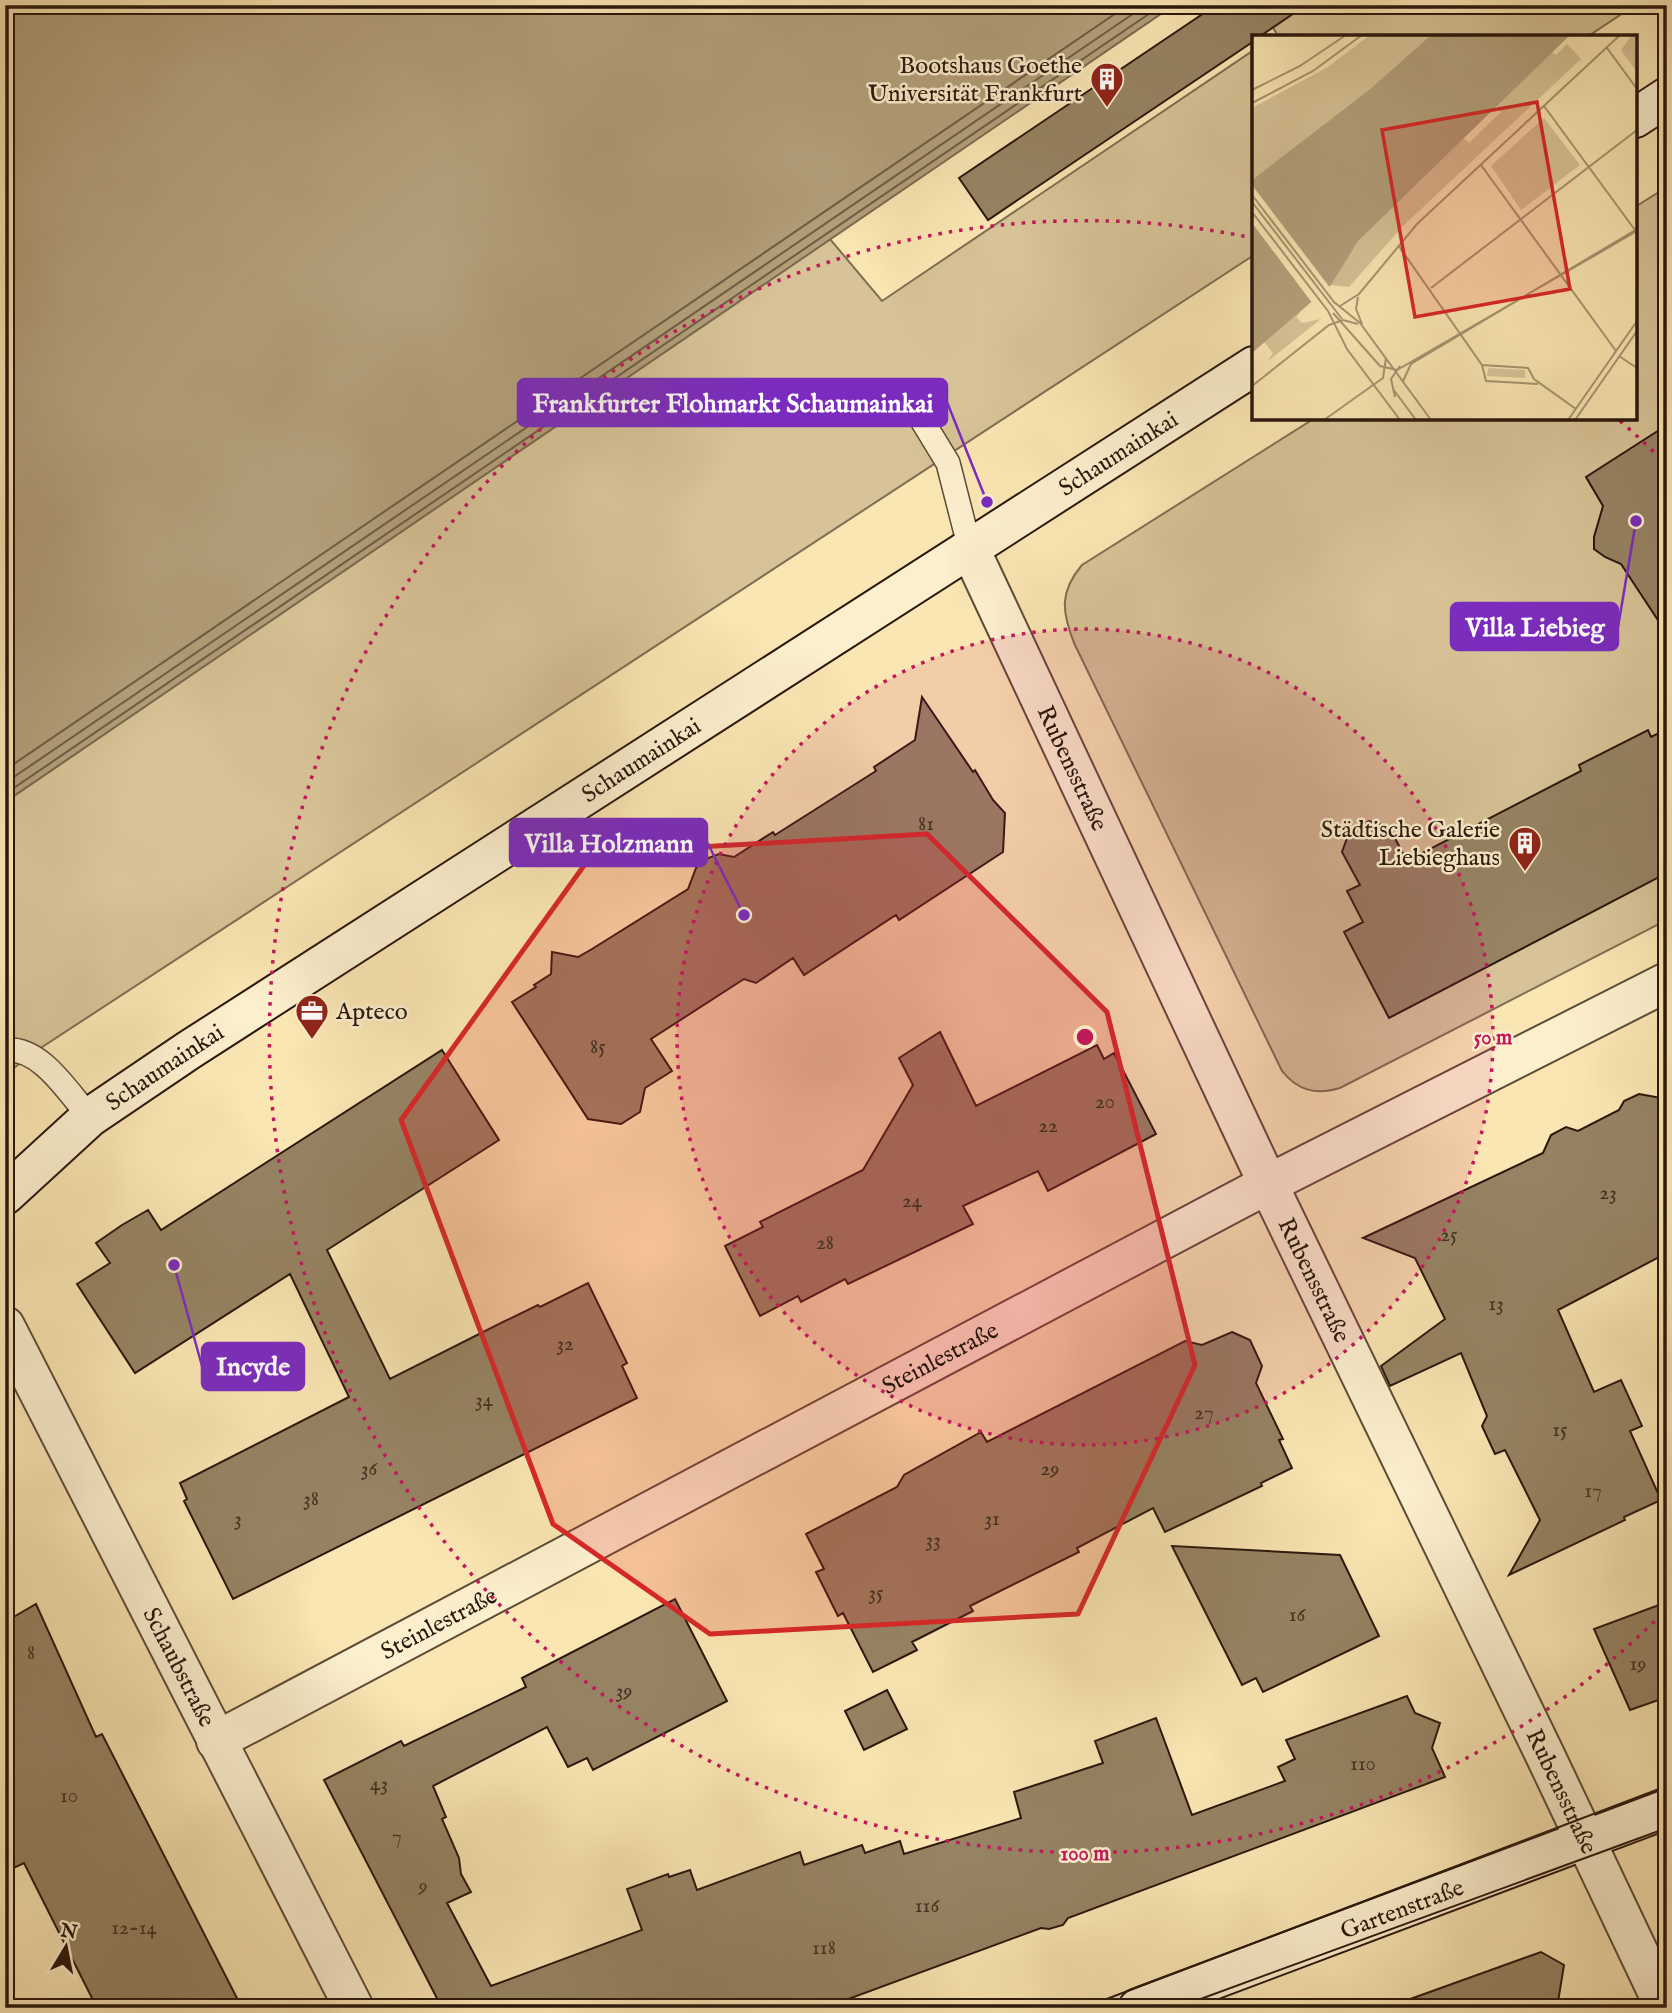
<svg xmlns="http://www.w3.org/2000/svg" width="1672" height="2013" viewBox="0 0 1672 2013" font-family="'IM FELL English',serif">
	<style>
		.green { fill: #d7c397; stroke: #806d52; stroke-width: 2 }
		.water { fill: #b3a07b; stroke: #7c694f; stroke-width: 2 }
		.lines { fill: none; stroke-linecap: round; stroke-linejoin: round }
		.shore { stroke: #6e5c44; stroke-width: 2 }
		.building { fill: #968363; stroke: #2a170d; stroke-width: 2 }
		.lane-casing { stroke: #5e4b36; stroke-width: 26 }
		.street-casing { stroke: #5e4b36; stroke-width: 42 }
		.secondary-casing { stroke: #2a170d; stroke-width: 42 }
		.lane { stroke: #fcefce; stroke-width: 23 }
		.street { stroke: #fcefce; stroke-width: 38 }
		.secondary { stroke: #fcefce; stroke-width: 38 }
		.tram { stroke: #2a170d; stroke-width: 2 }
		.marked { fill: #d62828; fill-opacity: 0.2; stroke: #d62828; stroke-width: 5; stroke-linejoin: round }
		.ring { fill: none; stroke: #c2185b; stroke-width: 3.5; stroke-dasharray: 3.5 7 }
		.labels { text-anchor: middle; stroke-width: 5; stroke-linejoin: round; paint-order: stroke }
		.number-label { font-size: 21px; fill: #453222 }
		.poi-label { font-size: 24px; fill: #2a170d; stroke: #fcefce; text-anchor: end }
		.street-label { font-size: 24px; fill: #2a170d; stroke: #fcefce }
		.inset-road { fill: none; stroke: #a79371; stroke-width: 2 }
		.view { fill: #d62828; fill-opacity: 0.15; stroke: #d62828; stroke-width: 3.5 }
		.inset-edge { fill: none; stroke: #2a170d; stroke-width: 3.5 }
		.centre { fill: #c2185b; stroke: #fcefce; stroke-width: 3.5 }
		.ring-label { font-size: 21px; text-anchor: middle; font-weight: bold; fill: #c2185b; stroke: #fcefce; stroke-width: 5; stroke-linejoin: round; paint-order: stroke }
		.leader { fill: none; stroke: #7b2cbf; stroke-width: 2.5 }
		.callout-dot { fill: #7b2cbf; stroke: #fcefce; stroke-width: 2.5 }
		.callout { fill: #7b2cbf; stroke: #7b2cbf; stroke-width: 2.5 }
		.callout-label { font-size: 26px; text-anchor: middle; font-weight: bold; fill: #fff }
	</style>
	<rect width="100%" height="100%" fill="#fae6b3"/>
	<filter id="stains"><feTurbulence type="fractalNoise" baseFrequency=".00286" numOctaves="4"/><feColorMatrix values="0 0 0 0 .2 0 0 0 0 .09 0 0 0 0 .02 0 0 0 .5 -.17"/></filter>
	<radialGradient id="worn" r=".72"><stop offset=".6" stop-color="#630" stop-opacity="0"/><stop offset="1" stop-color="#630" stop-opacity=".3"/></radialGradient>
	<path class="green" d="M 1258,5 L 1635,5 L 1587,37 L 1273,37 L 1277,34 Z
		M 1254,50 L 1254,255 L 33,1053 L 5,1075 L 5,802 L 830,239 L 882,301 Z
		M 1667,187 L 1667,920 L 1340,1088 C 1316,1095 1298,1091 1282,1071 L 1074,643 C 1062,612 1059,592 1082,565 L 1315,418 L 1635,418 L 1635,207 Z"/>
	<path class="water" d="M 5,5 L 1174,5 L 5,802 Z"/>
	<g class="lines">
		<path class="shore" d="M 5,770 L 1128,5
			M 5,783 L 1146,5
			M 5,794 L 1162,5"/>
	</g>
	<path class="building" d="M 1216,5 L 1306,5 L 1259,37 L 1254,37 L 1254,41 L 988,220 L 959,178 Z
		M 1667,425 L 1667,634 L 1621,564 L 1605,557 L 1594,549 L 1594,537 L 1603,506 L 1586,477 Z
		M 922,697 L 973,772 L 975,770 L 993,800 L 1005,813 L 1003,852 L 899,920 L 896,915 L 804,975 L 793,958 L 756,983 L 744,979 L 651,1039 L 672,1071 L 645,1088 L 640,1112 L 621,1124 L 588,1119 L 512,1002 L 536,987 L 534,985 L 551,974 L 552,952 L 578,957 L 592,949 L 688,889 L 696,868 L 703,860 L 719,854 L 734,857 L 773,832 L 775,835 L 876,771 L 874,767 L 915,740 Z
		M 1667,729 L 1667,873 L 1389,1018 L 1344,932 L 1363,922 L 1347,891 L 1360,885 L 1342,852 L 1350,830 L 1369,821 L 1389,827 L 1407,861 L 1581,771 L 1579,765 L 1648,730 L 1651,737 Z
		M 940,1032 L 976,1106 L 1097,1045 L 1104,1059 L 1114,1053 L 1156,1134 L 1048,1191 L 1038,1171 L 963,1206 L 973,1224 L 848,1284 L 845,1279 L 801,1302 L 798,1296 L 760,1316 L 725,1246 L 763,1227 L 760,1222 L 863,1170 L 913,1085 L 899,1058 Z
		M 442,1050 L 499,1140 L 327,1250 L 390,1379 L 503,1322 L 538,1305 L 540,1307 L 588,1283 L 627,1363 L 622,1366 L 637,1398 L 233,1599 L 184,1501 L 187,1499 L 180,1483 L 349,1397 L 290,1274 L 135,1373 L 77,1284 L 110,1263 L 96,1243 L 122,1225 L 148,1210 L 161,1230 Z
		M 1639,1094 L 1667,1099 L 1667,1253 L 1558,1310 L 1594,1392 L 1621,1380 L 1642,1426 L 1630,1431 L 1661,1500 L 1624,1517 L 1625,1520 L 1509,1575 L 1540,1520 L 1505,1450 L 1495,1454 L 1482,1426 L 1487,1416 L 1461,1353 L 1390,1386 L 1381,1366 L 1445,1319 L 1415,1258 L 1363,1238 L 1543,1153 L 1551,1135 L 1566,1127 L 1578,1131 L 1619,1110 L 1624,1101 Z
		M 1232,1332 L 1250,1340 L 1262,1366 L 1256,1383 L 1283,1439 L 1279,1440 L 1292,1468 L 1261,1483 L 1262,1486 L 1165,1532 L 1153,1508 L 1077,1548 L 1079,1552 L 970,1606 L 973,1611 L 912,1642 L 917,1650 L 873,1672 L 843,1613 L 838,1616 L 816,1572 L 824,1569 L 806,1534 L 897,1487 L 904,1475 L 981,1432 L 987,1442 L 1185,1341 L 1202,1345 Z
		M 1172,1546 L 1340,1555 L 1379,1636 L 1263,1692 L 1256,1678 L 1242,1685 Z
		M 675,1599 L 727,1701 L 593,1770 L 587,1758 L 568,1767 L 547,1727 L 433,1786 L 446,1817 L 442,1819 L 459,1858 L 461,1874 L 471,1892 L 447,1903 L 491,1986 L 642,1930 L 627,1889 L 668,1874 L 669,1877 L 690,1870 L 697,1890 L 800,1852 L 804,1865 L 862,1845 L 865,1853 L 900,1841 L 904,1854 L 1021,1818 L 1014,1792 L 1103,1763 L 1095,1741 L 1156,1718 L 1192,1815 L 1285,1781 L 1278,1767 L 1295,1759 L 1286,1740 L 1407,1696 L 1415,1713 L 1440,1723 L 1432,1748 L 1445,1777 L 1068,1918 L 1063,1925 L 1049,1929 L 1041,1928 L 824,2008 L 442,2008 L 324,1780 L 401,1741 L 404,1746 L 526,1687 L 522,1678 Z
		M 1667,1602 L 1667,1697 L 1630,1710 L 1594,1629 Z
		M 36,1604 L 96,1737 L 102,1734 L 242,2008 L 97,2008 L 24,1863 L 5,1872 L 5,1622 Z
		M 887,1690 L 907,1729 L 864,1750 L 845,1711 Z
		M 1541,1952 L 1564,1965 L 1557,2008 L 1403,2008 L 1402,2002 Z"/>
	<g class="lines">
		<defs>
			<path id="lane" d="M 917,412 L 948,463 L 970,549
				M 5,1050 C 42,1047 68,1093 90,1117"/>
			<g id="street">
				<path id="s1" d="M 970,549 L 1268,1184 L 1544,1753 L 1665,2008"/>
				<path id="s2" d="M 5,1326 L 354,2008"/>
				<path id="s3" d="M 216,1741 L 1268,1184 L 1667,982"/>
			</g>
			<g id="secondary">
				<path d="M 1635,118 L 1667,97"/>
				<path id="s4" d="M 5,1195 L 90,1117 L 189,1050 L 1254,366"/>
				<path id="s5" d="M 1138,2008 L 1667,1809"/>
			</g>
		</defs>
		<use href="#lane" class="lane-casing"/>
		<use href="#street" class="street-casing"/>
		<use href="#secondary" class="secondary-casing"/>
		<use href="#lane" class="lane"/>
		<use href="#street" class="street"/>
		<use href="#secondary" class="secondary"/>
		<path class="tram" d="M 1083,2008 L 1667,1786
			M 1176,2008 L 1667,1828"/>
	</g>
	<path class="marked" d="M 927,834 L 1107,1012 L 1195,1365 L 1078,1614 L 710,1634 L 553,1524 L 401,1120 L 593,853 Z"/>
	<circle cx="1085" cy="1037" r="408" fill="#c2185b" fill-opacity=".12"/>
	<g class="ring">
		<circle cx="1085" cy="1037" r="408"/>
		<path d="M1662 1614A816 816 0 1 1 1248 237M1620 421A816 816 0 0 1 1662 460"/>
	</g>
	<defs>
		<symbol id="building-pin" viewBox="-11 -11 22 30"><path d="M0 17L-7.5 6A9.5 9.5 0 1 1 7.5 6Z" fill="#8f2418" stroke="#fcefce"/><path d="M-4-6H4V6H1V3H-1V6H-4ZM-2.5-4.3h1.7v1.8h-1.7ZM.8-4.3h1.7v1.8H.8ZM-2.5-1h1.7V.8h-1.7ZM.8-1h1.7V.8H.8Z" fill="#fff"/></symbol>
		<symbol id="office-pin" viewBox="-11 -11 22 30"><path d="M0 17L-7.5 6A9.5 9.5 0 1 1 7.5 6Z" fill="#8f2418" stroke="#fcefce"/><path d="M-6-3h4V-5.5h4V-3h4V5H-6ZM-1-4.5V-3h2v-1.5ZM-6 0V1H6V0Z" fill="#fff"/></symbol>
	</defs>
	<g fill-rule="evenodd">
		<use href="#building-pin" x="1088" y="60" width="38" height="52"/>
		<use href="#building-pin" x="1506" y="824" width="38" height="52"/>
		<use href="#office-pin" x="293" y="992" width="38" height="52"/>
	</g>
	<g class="labels">
		<g class="number-label">
			<text x="926" y="830">81</text>
			<text x="598" y="1053">85</text>
			<text x="1105" y="1108">20</text>
			<text x="1048" y="1132">22</text>
			<text x="1608" y="1199">23</text>
			<text x="912" y="1207">24</text>
			<text x="1449" y="1241">25</text>
			<text x="825" y="1249">28</text>
			<text x="1496" y="1310">13</text>
			<text x="565" y="1350">32</text>
			<text x="484" y="1406">34</text>
			<text x="1204" y="1419">27</text>
			<text x="1560" y="1436">15</text>
			<text x="369" y="1475">36</text>
			<text x="1050" y="1475">29</text>
			<text x="1593" y="1497">17</text>
			<text x="311" y="1505">38</text>
			<text x="238" y="1525">3</text>
			<text x="992" y="1525">31</text>
			<text x="933" y="1546">33</text>
			<text x="876" y="1599">35</text>
			<text x="1297" y="1621">16</text>
			<text x="31" y="1659">8</text>
			<text x="1638" y="1670">19</text>
			<text x="624" y="1697">39</text>
			<text x="1363" y="1770">110</text>
			<text x="379" y="1790">43</text>
			<text x="69" y="1802">10</text>
			<text x="397" y="1843">7</text>
			<text x="423" y="1892">9</text>
			<text x="927" y="1912">116</text>
			<text x="134" y="1934">12-14</text>
			<text x="824" y="1954">118</text>
		</g>
		<g class="poi-label">
			<text x="1082" y="73">Bootshaus Goethe<tspan x="1082" dy="28">Universität Frankfurt</tspan></text>
			<text x="1500" y="837">Städtische Galerie<tspan x="1500" dy="28">Liebieghaus</tspan></text>
			<text x="336" y="1019" text-anchor="start">Apteco</text>
		</g>
		<g class="street-label">
			<text dy="8" stroke="none"><textPath href="#s4" startOffset="1339">Schaumainkai</textPath></text>
			<text dy="8" stroke="none"><textPath href="#s4" startOffset="772">Schaumainkai</textPath></text>
			<text dy="8" stroke="none"><textPath href="#s1" startOffset="242">Rubensstraße</textPath></text>
			<text dy="8" stroke="none"><textPath href="#s4" startOffset="205">Schaumainkai</textPath></text>
			<text dy="8" stroke="none"><textPath href="#s1" startOffset="808">Rubensstraße</textPath></text>
			<text dy="8" stroke="none"><textPath href="#s3" startOffset="819">Steinlestraße</textPath></text>
			<text dy="8" stroke="none"><textPath href="#s3" startOffset="252">Steinlestraße</textPath></text>
			<text dy="8" stroke="none"><textPath href="#s2" startOffset="383">Schaubstraße</textPath></text>
			<text dy="8" stroke="none"><textPath href="#s1" startOffset="1376">Rubensstraße</textPath></text>
			<text dy="8" stroke="none"><textPath href="#s5" startOffset="282">Gartenstraße</textPath></text>
		</g>
	</g>
	<g transform="translate(1252 35)">
		<rect width="385" height="385" fill="#fae6b3"/>
		<path d="M 118,0 L 179,0 L 118,54 L 0,145 L 0,73 L 76,32 ZM 380,0 L 385,0 L 385,37 L 369,15 ZM 315,9 L 329,24 L 150,192 L 97,252 L 79,250 L 105,206 L 211,103 L 217,108 L 249,77 L 244,71 L 300,17 L 304,20 ZM 292,83 L 328,130 L 269,175 L 239,131 ZM 58,266 L 44,282 L 50,288 L 69,284 L 16,326 L 21,318 L 12,307 ZM 236,333 L 273,335 L 273,343 L 235,341 Z" fill="#d7c397"/>
		<path d="M 179,0 L 318,0 L 106,206 L 79,250 L 0,318 L 0,145 L 118,54 Z" fill="#b3a07b"/>
		<path d="M 0,150 L 79,254 L 61,269 L 0,188 Z" fill="#fae6b3"/>
		<path class="inset-road" d="M 355,13 L 385,54M 0,55 L 48,31 L 94,0M 0,68 L 61,36 L 110,0M 292,71 L 383,195M 229,130 L 364,316M 0,160 L 82,267 L 108,288 L 179,385M 0,167 L 90,284M 0,177 L 76,276 L 95,314 L 148,385M 146,210 L 230,330 L 276,333 L 282,344 L 324,374M 179,253 L 385,95M 106,262 L 104,274 L 110,289M 88,271 L 107,259 L 165,189 L 368,0M 81,278 L 128,331 L 145,335 L 385,196M 367,321 L 385,333M 230,330 L 234,346 L 286,349M 151,346 L 159,329 L 385,194M 0,351 L 77,290 L 91,285 L 106,289M 141,354 L 164,385M 143,362 L 139,344 L 148,331M 72,385 L 131,343 L 134,323M 316,385 L 385,286M 323,385 L 385,296"/>
		<path class="view" d="M 285,67 L 318,254 L 163,282 L 130,95 Z"/>
		<rect width="385" height="385" class="inset-edge"/>
	</g>
	<circle cx="1085" cy="1037" r="10" class="centre"/>
	<g class="ring-label">
		<text x="1493" y="1044">50 m</text>
		<text x="1085" y="1860">100 m</text>
	</g>
	<path class="leader" d="M987 502L947 402M1636 521L1618 627M744 915L707 842M174 1265L202 1366"/>
	<g class="callout-dot">
		<circle cx="987" cy="502" r="7"/>
		<circle cx="1636" cy="521" r="7"/>
		<circle cx="744" cy="915" r="7"/>
		<circle cx="174" cy="1265" r="7"/>
	</g>
	<g class="callout">
		<rect x="518" y="379" width="429" height="47" rx="7"/>
		<rect x="1451" y="603" width="167" height="47" rx="7"/>
		<rect x="510" y="819" width="197" height="47" rx="7"/>
		<rect x="202" y="1343" width="102" height="47" rx="7"/>
	</g>
	<g class="callout-label">
		<text x="733" y="412">Frankfurter Flohmarkt Schaumainkai</text>
		<text x="1535" y="636">Villa Liebieg</text>
		<text x="609" y="852">Villa Holzmann</text>
		<text x="253" y="1375">Incyde</text>
	</g>
	<rect width="1672" height="2013" fill="none" stroke="#fae6b3" stroke-width="28"/>
	<rect x="7" y="7" width="1658" height="1999" fill="none" stroke="#2a170d" stroke-width="3.5"/>
	<rect x="14" y="14" width="1644" height="1985" fill="none" stroke="#2a170d" stroke-width="2"/>
	<g transform="translate(66 1947) rotate(10)" stroke="#fcefce" stroke-width="5" paint-order="stroke">
	<path d="M0-5L12 26L0 18L-12 26Z" fill="#2a170d"/>
	<text y="-10" font-size="19" font-weight="bold" text-anchor="middle" fill="#2a170d">N</text>
	</g>
	<rect width="100%" height="100%" filter="url(#stains)"/>
	<rect width="100%" height="100%" fill="url(#worn)"/>
</svg>
